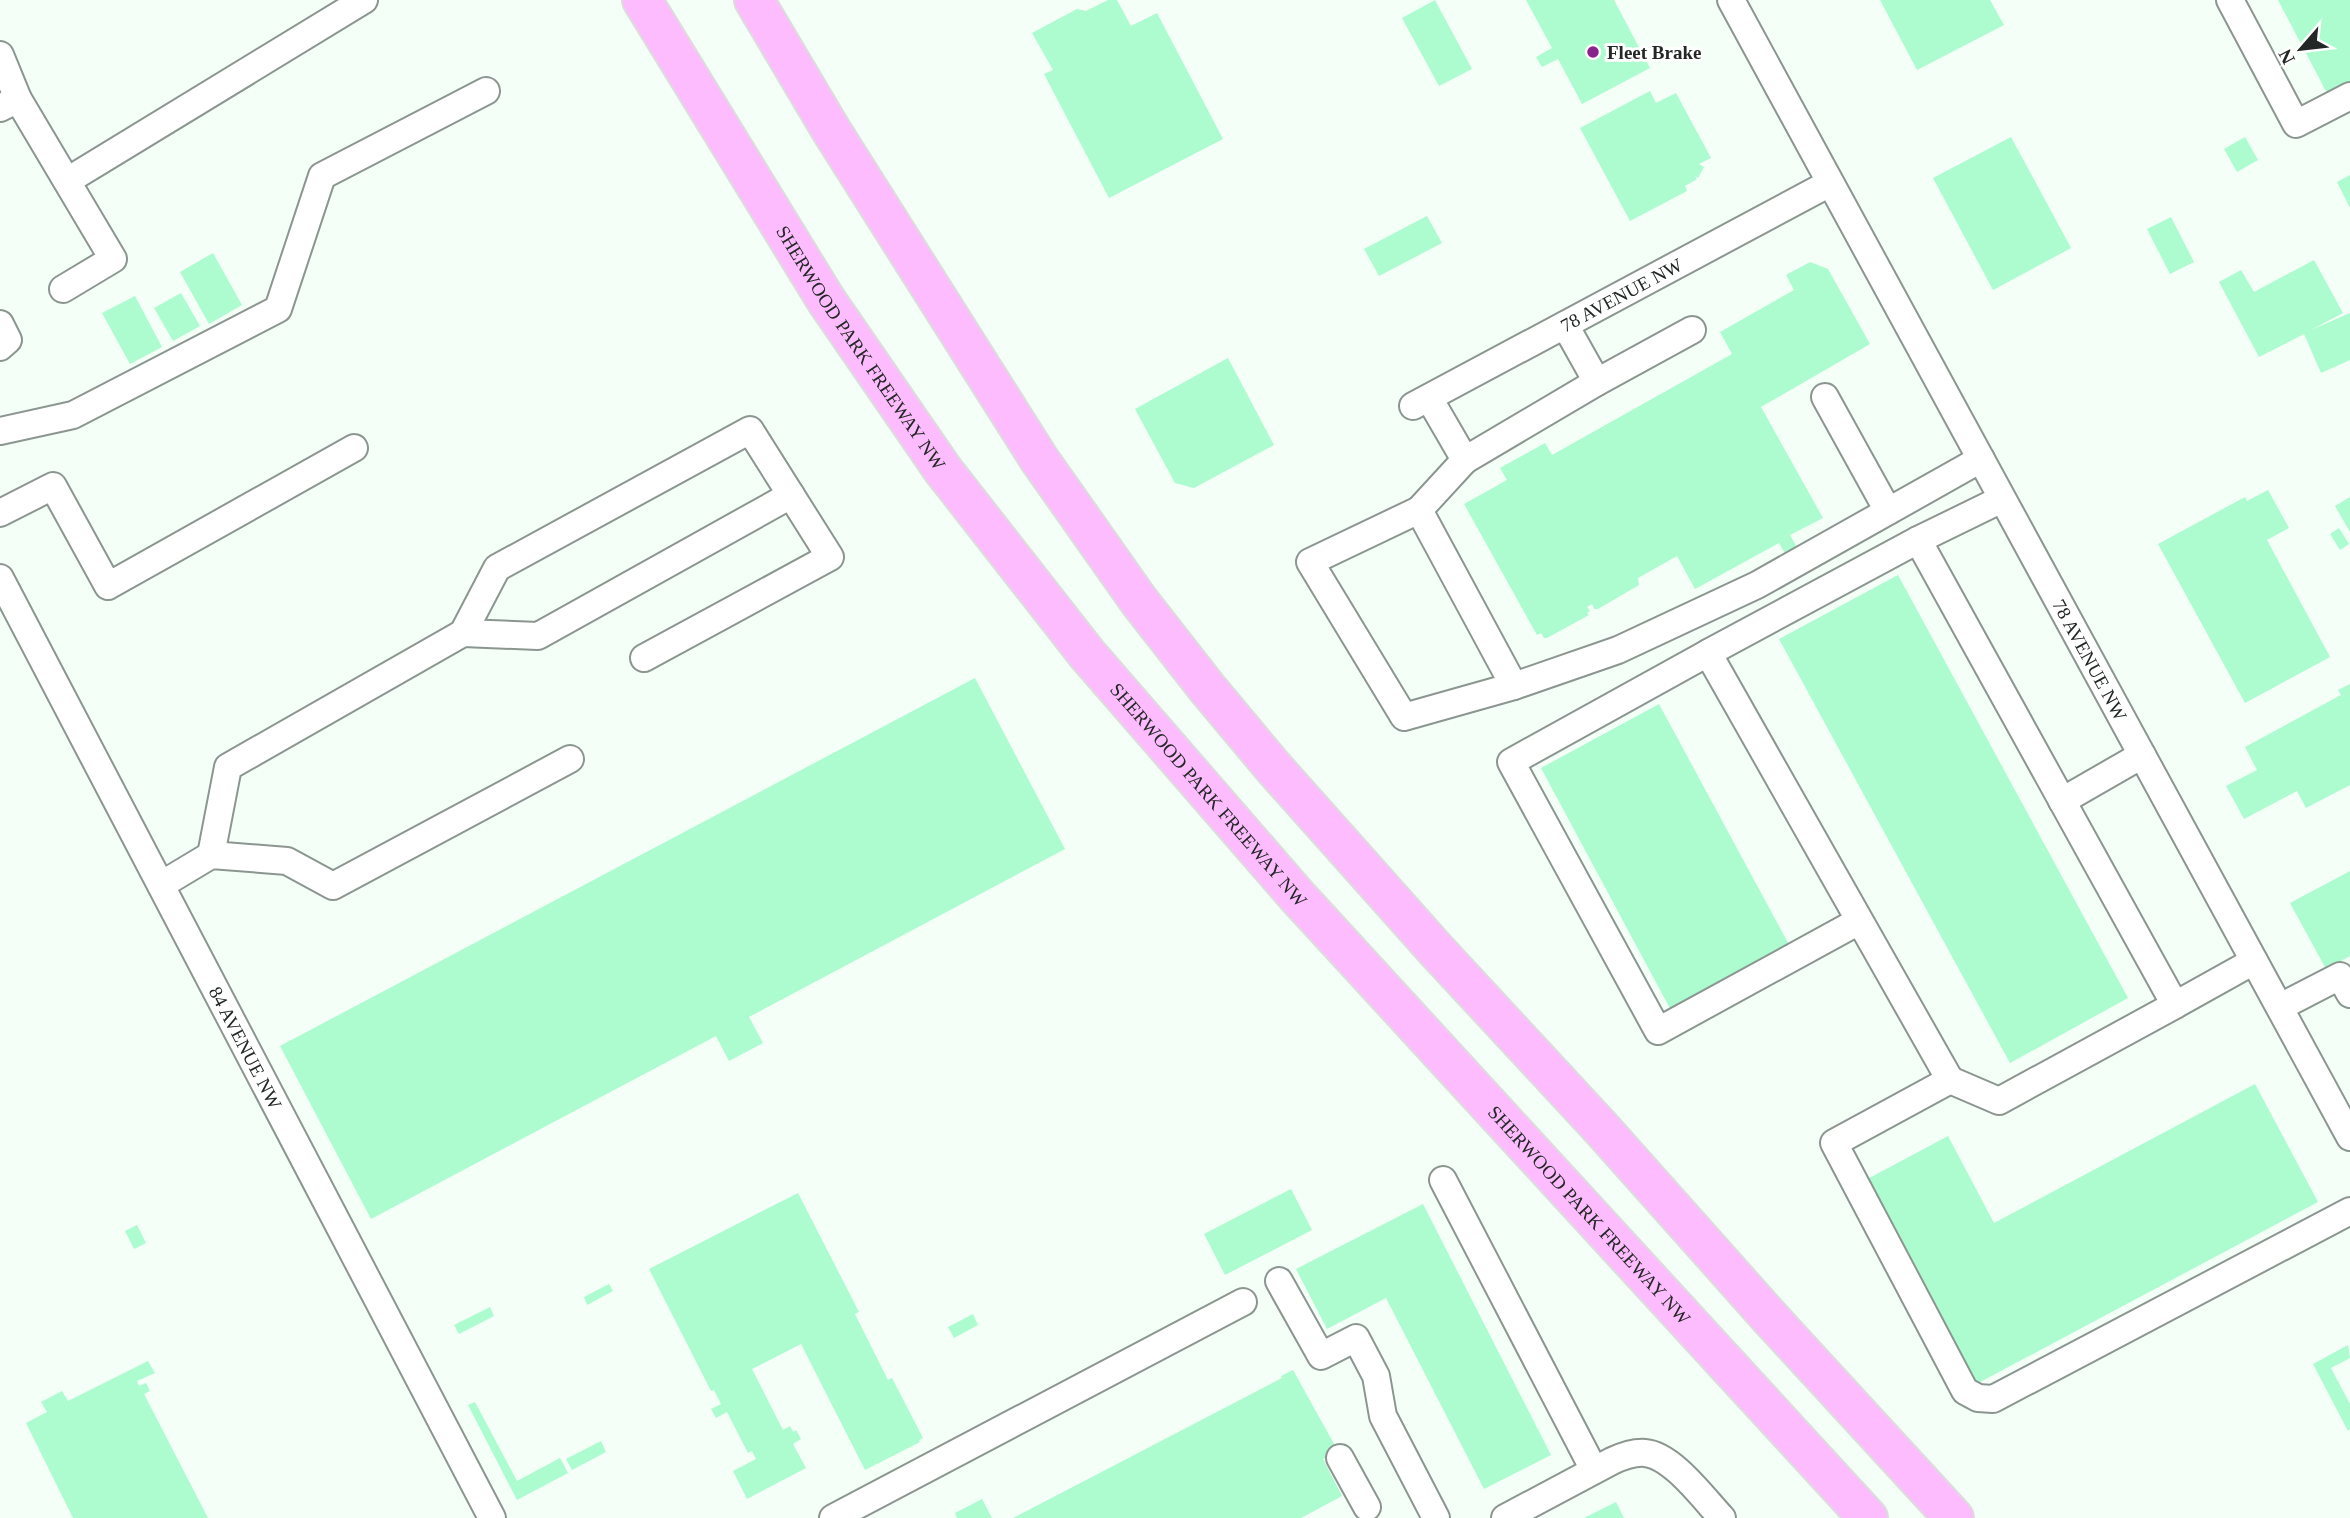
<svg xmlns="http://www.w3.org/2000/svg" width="2350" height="1518" viewBox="0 0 2350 1518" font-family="Georgia,serif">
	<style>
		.building { fill: #acfcd0 }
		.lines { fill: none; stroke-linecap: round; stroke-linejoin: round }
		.minor-casing { stroke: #8b9690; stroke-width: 30 }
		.highway-casing { stroke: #dcdcdc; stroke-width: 42 }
		.minor { stroke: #fff; stroke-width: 26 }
		.highway { stroke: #fdbcfd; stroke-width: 38 }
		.poi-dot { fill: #88248c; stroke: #fff; stroke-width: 2.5 }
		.labels { text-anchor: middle; stroke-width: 6; stroke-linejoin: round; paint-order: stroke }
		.poi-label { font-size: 19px; font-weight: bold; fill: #232725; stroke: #fff; text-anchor: start }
		.street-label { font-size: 19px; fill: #232725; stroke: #fff }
	</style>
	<rect width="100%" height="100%" fill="#f4fff8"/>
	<path class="building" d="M 1108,0 L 1117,0 L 1131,26 L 1157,13 L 1223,139 L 1109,198 L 1044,74 L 1053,70 L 1032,33 L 1077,9 L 1086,11 Z
		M 1435,0 L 1472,69 L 1439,86 L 1402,18 Z
		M 1526,0 L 1614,0 L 1650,68 L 1582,104 L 1558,59 L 1542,67 L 1536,57 L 1552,48 Z
		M 1880,0 L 1990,0 L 2004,25 L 1917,70 Z
		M 2278,0 L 2350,0 L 2350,83 L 2328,95 Z
		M 1650,91 L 1656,103 L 1676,93 L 1711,158 L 1699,164 L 1704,167 L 1698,178 L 1695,176 L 1697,179 L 1685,186 L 1687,191 L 1630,221 L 1580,128 Z
		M 2011,137 L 2071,248 L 1993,290 L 1933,178 Z
		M 2245,137 L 2258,160 L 2237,172 L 2224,149 Z
		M 2350,175 L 2350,208 L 2337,182 Z
		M 1427,216 L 1442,243 L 1379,276 L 1364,249 Z
		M 2171,217 L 2194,262 L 2170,274 L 2147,229 Z
		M 213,253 L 242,305 L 209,324 L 180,272 Z
		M 2314,260 L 2343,313 L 2311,330 L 2350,313 L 2350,360 L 2321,373 L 2304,334 L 2259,357 L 2219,282 L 2241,270 L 2254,292 Z
		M 1810,262 L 1828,269 L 1870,344 L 1761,407 L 1823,518 L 1790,535 L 1798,549 L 1786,555 L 1779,543 L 1695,589 L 1677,556 L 1638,578 L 1639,585 L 1598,609 L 1594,609 L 1592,604 L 1587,607 L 1590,611 L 1587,613 L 1589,615 L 1547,638 L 1544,638 L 1541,633 L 1537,635 L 1464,504 L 1507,480 L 1500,468 L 1545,443 L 1552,455 L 1732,354 L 1720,332 L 1794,290 L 1786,275 Z
		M 181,293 L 200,326 L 173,341 L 154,308 Z
		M 135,296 L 162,347 L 130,364 L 102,313 Z
		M 1228,358 L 1274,445 L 1194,488 L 1175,483 L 1135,409 Z
		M 2268,490 L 2289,528 L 2267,540 L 2330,657 L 2245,703 L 2158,544 L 2245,497 L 2247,501 Z
		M 2350,497 L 2350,532 L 2335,506 Z
		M 2339,528 L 2349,544 L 2340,550 L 2330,534 Z
		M 1898,575 L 2128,998 L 2010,1063 L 1779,639 Z
		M 975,678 L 1065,849 L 749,1017 L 763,1043 L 729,1061 L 716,1036 L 371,1219 L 280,1046 Z
		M 2350,684 L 2350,785 L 2306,808 L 2297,791 L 2244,819 L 2226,786 L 2257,770 L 2245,747 L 2341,695 L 2338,690 Z
		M 1659,704 L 1793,952 L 1674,1016 L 1541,768 Z
		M 2350,871 L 2350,956 L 2326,969 L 2290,903 Z
		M 2255,1084 L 2318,1202 L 1969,1388 L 1860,1183 L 1948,1136 L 1994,1223 Z
		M 1291,1189 L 1312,1230 L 1225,1275 L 1204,1234 Z
		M 798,1193 L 859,1312 L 855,1314 L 888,1380 L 892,1378 L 923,1438 L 919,1440 L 920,1442 L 865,1470 L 801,1344 L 752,1369 L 783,1430 L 790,1426 L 793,1432 L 796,1430 L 801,1439 L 793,1444 L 806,1468 L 747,1499 L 733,1471 L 756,1459 L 752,1451 L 748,1453 L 727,1412 L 716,1418 L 711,1409 L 721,1404 L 714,1390 L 711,1391 L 649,1269 Z
		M 1423,1204 L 1551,1455 L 1484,1489 L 1386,1298 L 1327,1329 L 1296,1269 Z
		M 137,1225 L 146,1243 L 134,1249 L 125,1231 Z
		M 609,1284 L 613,1291 L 587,1305 L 584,1297 Z
		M 490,1307 L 494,1316 L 459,1334 L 454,1325 Z
		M 973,1314 L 978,1325 L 954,1338 L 948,1327 Z
		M 2348,1345 L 2350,1358 L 2331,1368 L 2350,1404 L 2350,1429 L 2348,1431 L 2313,1364 Z
		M 148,1361 L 155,1373 L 137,1381 L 139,1386 L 146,1383 L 150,1391 L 144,1394 L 208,1518 L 73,1518 L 26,1423 L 47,1412 L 41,1402 L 62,1391 L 68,1401 Z
		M 1293,1370 L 1338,1451 L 1323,1459 L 1342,1496 L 1301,1518 L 1013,1518 L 1282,1378 L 1281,1376 Z
		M 475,1402 L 517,1481 L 560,1458 L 568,1473 L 517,1500 L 468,1405 Z
		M 601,1441 L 606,1452 L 572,1470 L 566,1459 Z
		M 982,1499 L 992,1518 L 957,1518 L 955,1513 Z
		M 1616,1502 L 1624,1518 L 1584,1518 Z"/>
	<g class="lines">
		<defs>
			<g id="minor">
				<path id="s1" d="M 1731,0 L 2350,1137"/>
				<path d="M 2230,0 L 2296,124 L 2350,96"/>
				<path d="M 0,55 L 18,99"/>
				<path d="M 0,108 L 18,99 L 113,259 L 63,289"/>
				<path d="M 67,181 L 364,0"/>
				<path d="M 0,324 L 8,340 L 0,347"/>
				<path d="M 1565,325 L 1597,382 L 1692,330"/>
				<path d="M 1825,397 L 1888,511"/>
				<path d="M 1429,398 L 1465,460 L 1597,382"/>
				<path id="s2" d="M 1413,406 L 1830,183"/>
				<path d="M 0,431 L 73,415 L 278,309 L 322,176 L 486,91"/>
				<path d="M 1465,460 L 1419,510 L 1514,686 L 1618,650 L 1757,585 L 1981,459"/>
				<path d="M 1419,510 L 1310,562 L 1404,717 L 1514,686"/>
				<path d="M 0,513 L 53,486 L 108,586 L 354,448"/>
				<path d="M 1918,540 L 2175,1005 L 1999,1101 L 1950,1080"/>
				<path id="s3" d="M 0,578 L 492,1518"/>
				<path d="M 463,633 L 538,636 L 791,495"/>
				<path d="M 1708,653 L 1918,540 L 2002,499"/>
				<path d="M 2062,801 L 2142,755"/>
				<path d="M 211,855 L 228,767 L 463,633 L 497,568 L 750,430 L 830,557 L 644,658"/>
				<path d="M 161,885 L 211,855 L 287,861 L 333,886 L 570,759"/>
				<path d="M 1859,921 L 1658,1031 L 1511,762 L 1708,653 L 1950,1080 L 1834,1143 L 1965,1391 L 1978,1398 L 1993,1399 L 2350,1211"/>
				<path d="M 2175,1005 L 2254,961"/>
				<path d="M 2280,1007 L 2340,976 L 2350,994"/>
				<path d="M 1443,1180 L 1594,1470"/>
				<path d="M 1279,1281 L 1321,1356 L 1356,1338 L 1376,1376 L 1383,1416 L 1436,1518"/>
				<path d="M 1340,1458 L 1367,1507"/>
				<path d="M 833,1518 L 1243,1302"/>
				<path d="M 1505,1518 L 1612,1461 C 1623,1456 1634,1452 1645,1453 C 1672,1455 1704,1499 1722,1518"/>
			</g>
			<g id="highway">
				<path id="s4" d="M 642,0 L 826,300 L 943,470 L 1087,654 L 1297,896 L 1868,1518"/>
				<path d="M 754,0 L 831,130 L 1039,459 L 1139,601 L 1207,688 L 1273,767 L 1436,950 L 1601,1128 L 1772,1320 L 1954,1518"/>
			</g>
		</defs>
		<use href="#minor" class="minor-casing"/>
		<use href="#highway" class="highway-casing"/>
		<use href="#minor" class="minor"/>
		<use href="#highway" class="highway"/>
	</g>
	<circle class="poi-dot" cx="1593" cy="52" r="7"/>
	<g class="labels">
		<g class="poi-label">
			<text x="1607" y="59">Fleet Brake</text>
		</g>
		<g class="street-label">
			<text dy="7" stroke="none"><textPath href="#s2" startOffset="236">78 AVENUE NW</textPath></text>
			<text dy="7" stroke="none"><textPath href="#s4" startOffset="411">SHERWOOD PARK FREEWAY NW</textPath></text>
			<text dy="7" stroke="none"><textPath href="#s1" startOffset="751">78 AVENUE NW</textPath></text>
			<text dy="7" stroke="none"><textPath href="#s4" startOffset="978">SHERWOOD PARK FREEWAY NW</textPath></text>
			<text dy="7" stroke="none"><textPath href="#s3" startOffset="530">84 AVENUE NW</textPath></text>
			<text dy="7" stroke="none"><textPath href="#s4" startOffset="1545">SHERWOOD PARK FREEWAY NW</textPath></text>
		</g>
	</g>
	<g transform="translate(2301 49) rotate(242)" stroke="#ffffff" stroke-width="5" paint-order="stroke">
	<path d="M0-5L12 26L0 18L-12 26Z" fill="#232725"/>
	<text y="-10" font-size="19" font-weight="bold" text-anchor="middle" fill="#232725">N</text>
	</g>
</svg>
